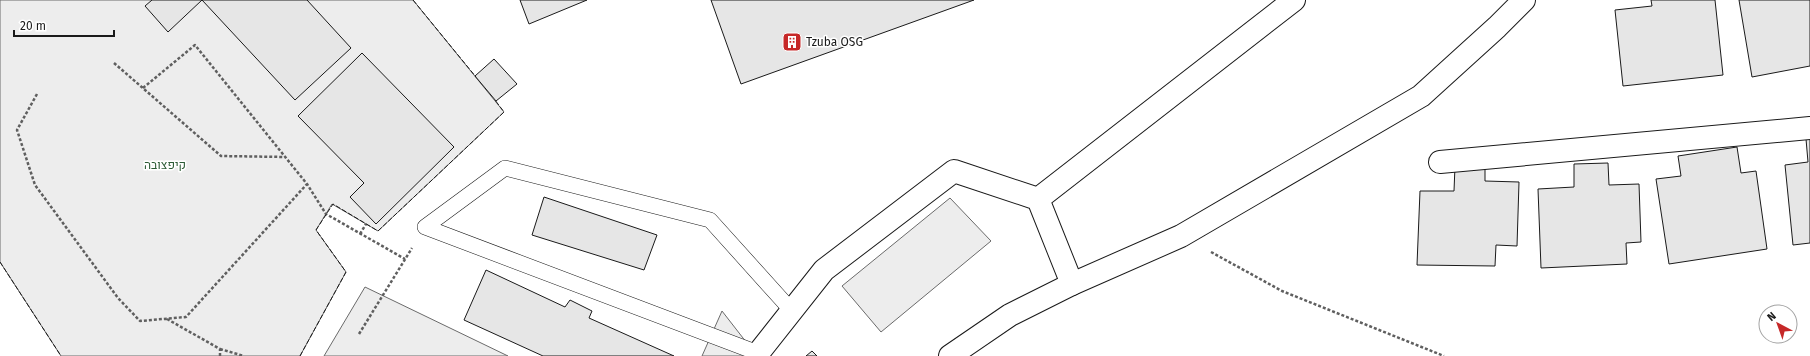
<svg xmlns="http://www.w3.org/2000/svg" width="1810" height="356" viewBox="0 0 1810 356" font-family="'Fira Sans',Heebo,sans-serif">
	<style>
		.built { fill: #ededed; stroke: #6a6a6a }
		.building { fill: #e6e6e6; stroke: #1a1a1a }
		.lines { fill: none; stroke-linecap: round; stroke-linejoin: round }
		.service-casing { stroke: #1a1a1a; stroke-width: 16 }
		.minor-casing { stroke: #1a1a1a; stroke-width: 24 }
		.tertiary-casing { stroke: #1a1a1a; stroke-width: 24 }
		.path { stroke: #5f5f5f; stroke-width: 2.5; stroke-dasharray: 3 2; stroke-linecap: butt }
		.service { stroke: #fff; stroke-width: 15 }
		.minor { stroke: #fff; stroke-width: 22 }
		.tertiary { stroke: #fff; stroke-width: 22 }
		.fence { stroke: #1a1a1a; stroke-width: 1; stroke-dasharray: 5 2; stroke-linecap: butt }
		.labels { text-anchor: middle; stroke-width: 3; stroke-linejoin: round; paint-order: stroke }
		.poi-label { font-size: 12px; fill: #1a1a1a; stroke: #fff; text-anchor: start }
		.park-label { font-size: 12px; fill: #2b5a34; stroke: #fff }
	</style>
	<rect width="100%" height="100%" fill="#fff"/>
	<path class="built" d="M 0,0 L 413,0 L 504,112 L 378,231 L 332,204 L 316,230 L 346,272 L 300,356 L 61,356 L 0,262 Z
		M 950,198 L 991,241 L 881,332 L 842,286 Z
		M 365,287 L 508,356 L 324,356 Z
		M 722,311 L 757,356 L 702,356 Z"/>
	<path class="building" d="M 152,0 L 307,0 L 351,48 L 295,100 L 202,0 L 168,32 L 145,6 Z
		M 520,0 L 587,0 L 529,24 Z
		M 711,0 L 974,0 L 741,84 Z
		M 1651,0 L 1715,0 L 1723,75 L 1623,86 L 1615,10 L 1652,6 Z
		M 1739,0 L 1810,0 L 1810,66 L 1752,77 Z
		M 362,53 L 454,147 L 376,224 L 350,197 L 364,183 L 298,116 Z
		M 494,59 L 517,84 L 496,101 L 475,76 Z
		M 1810,138 L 1810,243 L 1793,245 L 1785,165 L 1808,162 L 1806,139 Z
		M 1737,147 L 1741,173 L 1756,171 L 1767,249 L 1669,264 L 1656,179 L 1681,176 L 1678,156 Z
		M 1608,163 L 1609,185 L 1639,184 L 1641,242 L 1626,243 L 1627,264 L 1541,268 L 1538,189 L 1574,187 L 1574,164 Z
		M 1455,166 L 1485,166 L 1485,181 L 1519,182 L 1517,246 L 1496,245 L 1495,266 L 1417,265 L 1420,191 L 1454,191 Z
		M 544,197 L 657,235 L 644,270 L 532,235 Z
		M 486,270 L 565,307 L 570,300 L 592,311 L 589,318 L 674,356 L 543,356 L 464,320 Z
		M 812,351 L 817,356 L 806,356 Z"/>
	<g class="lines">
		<defs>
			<path id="service" d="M 425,227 L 505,168 L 710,220 L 792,311
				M 425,227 L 758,353"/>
			<path id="minor" d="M 1440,162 L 1810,128
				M 1038,199 L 1072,284
				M 756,356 L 824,270 L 954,171 L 1038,199 L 1294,0"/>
			<path id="tertiary" d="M 950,356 L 1010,315 L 1072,284 L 1181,236 L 1421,96 L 1497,27 L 1524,0"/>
		</defs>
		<use href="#service" class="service-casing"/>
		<use href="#minor" class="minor-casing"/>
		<use href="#tertiary" class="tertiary-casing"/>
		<path class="path" d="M 114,63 L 221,156 L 286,157
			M 143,88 L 195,45 L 307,184 L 326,214 L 405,259
			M 37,94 L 17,130 L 35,185 L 118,298 L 140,321 L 186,317 L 307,184
			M 360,234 L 366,224
			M 1211,252 L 1282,291 L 1444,356
			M 167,319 L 220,349 L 220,356
			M 359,334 L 412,248
			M 220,349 L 244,356"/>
		<use href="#service" class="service"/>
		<use href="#minor" class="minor"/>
		<use href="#tertiary" class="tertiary"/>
		<path class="fence" d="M 413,0 L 476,77
			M 0,262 L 61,356
			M 300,356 L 346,272 L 316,230 L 333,204 L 378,231 L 504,112 L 495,100"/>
	</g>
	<defs>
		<symbol id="building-square" viewBox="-11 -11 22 22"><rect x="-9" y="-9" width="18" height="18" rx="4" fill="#c62828" stroke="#fff"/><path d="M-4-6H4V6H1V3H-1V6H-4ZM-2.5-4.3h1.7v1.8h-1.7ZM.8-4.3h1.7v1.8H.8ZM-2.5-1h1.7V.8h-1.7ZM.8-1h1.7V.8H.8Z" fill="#fff"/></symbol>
	</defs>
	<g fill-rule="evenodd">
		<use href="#building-square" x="781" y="31" width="22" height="22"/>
	</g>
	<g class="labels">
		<g class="poi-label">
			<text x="806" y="46">Tzuba OSG</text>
		</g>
		<g class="park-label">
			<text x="165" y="169">קיפצובה</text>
		</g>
	</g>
	<g transform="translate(1778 324) rotate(319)"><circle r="19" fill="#ffffff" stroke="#a3a3a3"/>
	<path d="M0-3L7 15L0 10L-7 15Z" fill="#c62828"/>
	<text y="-6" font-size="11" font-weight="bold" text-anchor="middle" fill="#1a1a1a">N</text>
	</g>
	<path d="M14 30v6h100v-6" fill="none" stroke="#1a1a1a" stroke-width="2"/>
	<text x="20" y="30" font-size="12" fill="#1a1a1a" stroke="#ffffff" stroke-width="3" paint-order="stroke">20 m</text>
</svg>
